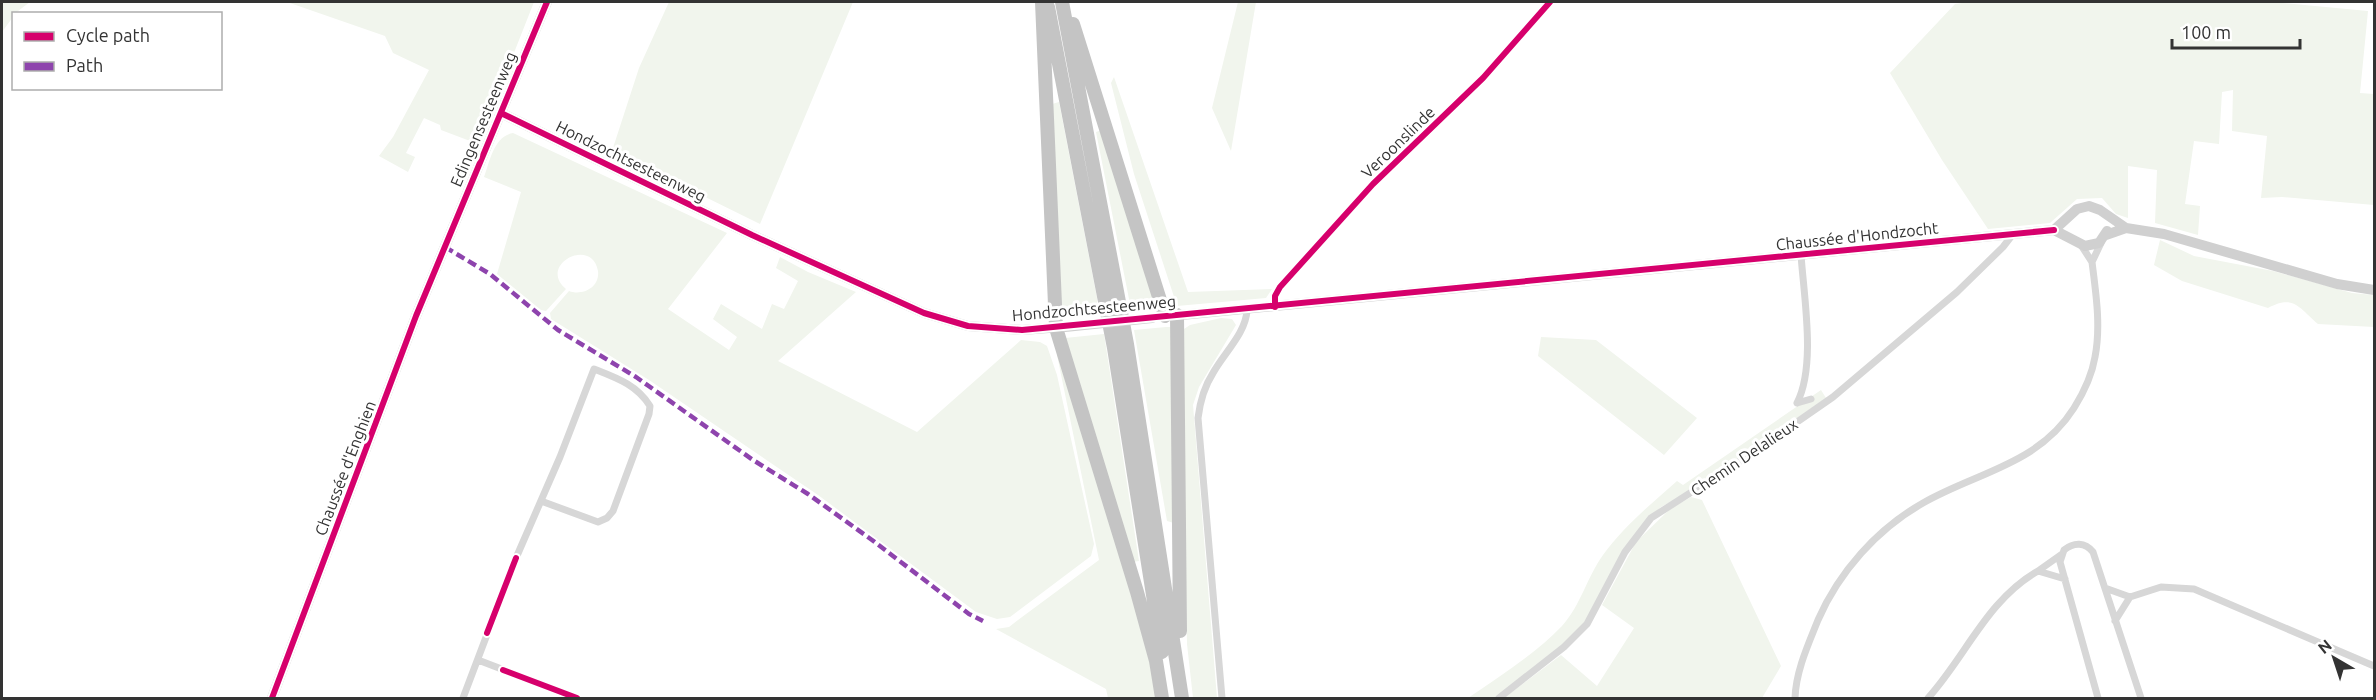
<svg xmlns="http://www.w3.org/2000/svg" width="2376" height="700" viewBox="0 0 2376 700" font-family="Ubuntu,sans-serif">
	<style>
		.green { fill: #f1f5ed }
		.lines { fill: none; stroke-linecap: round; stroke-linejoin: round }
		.street { stroke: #d7d7d7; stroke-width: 7 }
		.secondary { stroke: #d0d0d0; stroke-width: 10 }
		.primary { stroke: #cacaca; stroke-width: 10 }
		.highway { stroke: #c4c4c4; stroke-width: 14 }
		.secondary-bridge { stroke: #d0d0d0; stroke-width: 10 }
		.quiet { stroke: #8e44ad; stroke-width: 4.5; stroke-dasharray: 9 4.5; stroke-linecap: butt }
		.cycleway-casing { stroke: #fff; stroke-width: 10 }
		.cycleway { stroke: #d6006c; stroke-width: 6 }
		.labels { text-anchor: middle; stroke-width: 6; stroke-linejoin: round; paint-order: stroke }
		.street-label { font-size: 16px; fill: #333; stroke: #fff }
	</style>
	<rect width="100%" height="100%" fill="#fff"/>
	<path class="green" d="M 2,2 L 30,2 L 14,14 L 13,17 L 2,32 Z
		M 287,2 L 534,2 L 478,144 L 441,130 L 440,125 L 424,118 L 406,153 L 415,157 L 408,172 L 379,156 L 393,137 L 429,70 L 393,53 L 385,36 Z
		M 669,2 L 853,2 L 760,224 L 612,151 L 639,68 Z
		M 1238,2 L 1256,2 L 1231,151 L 1212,108 Z
		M 1969,2 L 2272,2 L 2368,11 L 2360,93 L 2374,94 L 2374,205 L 2282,197 L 2261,198 L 2267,136 L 2232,131 L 2233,90 L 2222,92 L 2219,144 L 2194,141 L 2185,204 L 2200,206 L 2198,235 L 2155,223 L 2157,170 L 2128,166 L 2128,218 L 2116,214 L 2102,198 L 2077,199 L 2050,223 L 1988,229 L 1942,160 L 1890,73 L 1955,4 Z
		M 1114,77 L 1188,292 L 1272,289 L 1266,298 L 1177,306 L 1134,174 L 1111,83 Z
		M 1059,102 L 1097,298 L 1097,308 L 1091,312 L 1062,312 L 1059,306 L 1052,104 Z
		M 1102,130 L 1154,298 L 1152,307 L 1131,309 L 1096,132 Z
		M 513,133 L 727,233 L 668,309 L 729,350 L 737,337 L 713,319 L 721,304 L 762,329 L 772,304 L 784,309 L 798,281 L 776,268 L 780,257 L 808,272 L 856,292 L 778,361 L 917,432 L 1021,340 L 1040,342 L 1047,346 L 1057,375 L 1094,544 L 1091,556 L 1010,617 L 997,619 L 976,612 L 818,495 L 649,380 L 551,319 L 550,313 L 569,291 C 582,296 600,288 598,271 C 592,236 537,265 566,289 L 546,311 L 541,310 L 497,274 L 521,192 L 484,177 C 490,161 494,136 513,133 Z
		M 2160,240 L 2194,256 L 2273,271 L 2352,293 L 2374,295 L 2374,327 L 2318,324 C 2299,308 2294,294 2268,308 L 2182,281 L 2154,265 Z
		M 1221,318 L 1232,319 L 1236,325 L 1199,387 L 1193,405 L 1217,698 L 1193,698 L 1187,644 L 1181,331 L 1190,325 Z
		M 1166,327 L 1171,327 L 1174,523 L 1167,521 L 1134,330 Z
		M 1104,334 L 1139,561 L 1133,562 L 1065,338 Z
		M 1541,337 L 1596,340 L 1697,418 L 1664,455 L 1538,356 Z
		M 1061,353 L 1154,674 L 1158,698 L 1108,698 L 1106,689 L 996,629 L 1009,627 L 1018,620 L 1099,560 L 1057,355 Z
		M 1821,390 L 1826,398 L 1700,486 L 1661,507 L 1640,527 L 1585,622 L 1555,652 L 1497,698 L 1468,698 C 1500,676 1535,654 1562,626 C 1581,605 1587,577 1603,555 C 1624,526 1651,504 1677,481 L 1683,485 Z
		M 1691,497 L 1702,500 L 1781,666 L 1762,698 L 1504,698 L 1561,655 L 1597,686 L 1634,628 L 1602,605 L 1636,542 L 1670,509 Z"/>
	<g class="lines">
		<path class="street" d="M 2081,245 L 2092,262 L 2101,243
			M 1275,307 L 1275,296 L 1280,287 L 1373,184 L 1483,78 L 1550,2
			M 1797,403 C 1816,366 1804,298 1801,255
			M 1797,403 L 1811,399
			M 2062,554 L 2038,571 L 2065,579
			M 2105,588 L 2130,597 L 2115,621
			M 2130,597 L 2161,587 L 2194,589 L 2374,666
			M 478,660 L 577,698
			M 463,698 L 516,558 L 560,457 L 594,369 C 617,378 637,385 650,406 L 649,414 L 613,511 L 607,518 L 598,522 L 541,501
			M 1222,698 L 1198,418 C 1200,402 1204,387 1213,373 C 1224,353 1246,333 1247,310
			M 1499,698 L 1564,647 L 1587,624 L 1625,552 L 1651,518 L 1748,456 L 1833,397 L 1957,292 L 2003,247 L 2013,234
			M 1795,698 C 1796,671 1808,645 1818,620 C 1839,572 1877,529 1923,503 C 1977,472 2038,465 2074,408 C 2084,392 2092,375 2095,357 C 2101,326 2096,294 2092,262
			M 1928,698 C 1966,656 1987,600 2038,571
			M 2098,698 L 2060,562 L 2064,550 C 2074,542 2085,542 2093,552 L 2141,698"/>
		<path class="secondary" d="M 501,113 L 752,235 L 924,313 L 968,326 L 1022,330 L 1062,327
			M 2054,230 L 2077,209 L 2089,206 L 2100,210 L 2126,228
			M 2054,230 L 2085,246 L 2099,243 L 2107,231
			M 2106,235 L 2126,228 L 2164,234 L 2337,284 L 2374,290
			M 1171,316 L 2054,230"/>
		<path class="primary" d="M 272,698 L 416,316 L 547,2"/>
		<path class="highway" d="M 1042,2 L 1056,328 L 1137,592 L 1156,661 L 1162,698
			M 1062,2 L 1127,344 L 1182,698
			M 1048,7 L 1114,348 L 1162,652
			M 1073,24 L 1165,316
			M 1177,315 L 1180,631"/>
		<path class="secondary-bridge" d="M 1065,327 L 1152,318"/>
		<path class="quiet" d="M 445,247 L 490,274 L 558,330 L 636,377 L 753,460 L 808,494 L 872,540 L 969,614 L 983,621"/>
		<defs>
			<path id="cycleway" d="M 501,113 L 752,235 L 924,313 L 968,326 L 1022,330 L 2054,230
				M 1275,307 L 1275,296 L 1280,287 L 1373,184 L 1483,78 L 1550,2
				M 487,633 L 516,558
				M 503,670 L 577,698
				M 272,698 L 416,316 L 547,2"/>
		</defs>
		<use href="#cycleway" class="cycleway-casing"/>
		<use href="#cycleway" class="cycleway"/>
	</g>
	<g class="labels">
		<g class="street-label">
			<text transform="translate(483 119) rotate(-67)" y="6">Edingensesteenweg</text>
			<text transform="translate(1398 142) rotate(-44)" y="6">Veroonslinde</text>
			<text transform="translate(631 161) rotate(26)" y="6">Hondzochtsesteenweg</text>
			<text transform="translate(1857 236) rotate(-6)" y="6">Chaussée d'Hondzocht</text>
			<text transform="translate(1094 308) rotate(-5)" y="6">Hondzochtsesteenweg</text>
			<text transform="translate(1744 457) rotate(-34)" y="6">Chemin Delalieux</text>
			<text transform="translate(345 468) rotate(-69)" y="6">Chaussée d'Enghien</text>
		</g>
	</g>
	<rect width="2376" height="700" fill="none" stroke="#333333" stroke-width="6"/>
	<rect x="12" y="12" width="210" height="78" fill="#ffffff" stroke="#adadad" stroke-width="1.5"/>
	<rect x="24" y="32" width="30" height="9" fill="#d6006c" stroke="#adadad" stroke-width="1.5"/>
	<text x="66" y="42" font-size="18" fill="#333333">Cycle path</text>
	<rect x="24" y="62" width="30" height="9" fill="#8e44ad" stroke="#adadad" stroke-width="1.5"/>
	<text x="66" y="72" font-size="18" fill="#333333">Path</text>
	<g transform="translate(2334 658) rotate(321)" stroke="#ffffff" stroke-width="4.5" paint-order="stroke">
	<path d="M0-4.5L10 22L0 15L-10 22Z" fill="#333333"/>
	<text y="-9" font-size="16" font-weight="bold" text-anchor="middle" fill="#333333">N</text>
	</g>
	<path d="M2172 39v9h128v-9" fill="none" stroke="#333333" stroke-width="3"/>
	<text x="2181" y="39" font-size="18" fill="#333333" stroke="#ffffff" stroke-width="4.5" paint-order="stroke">100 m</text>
</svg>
